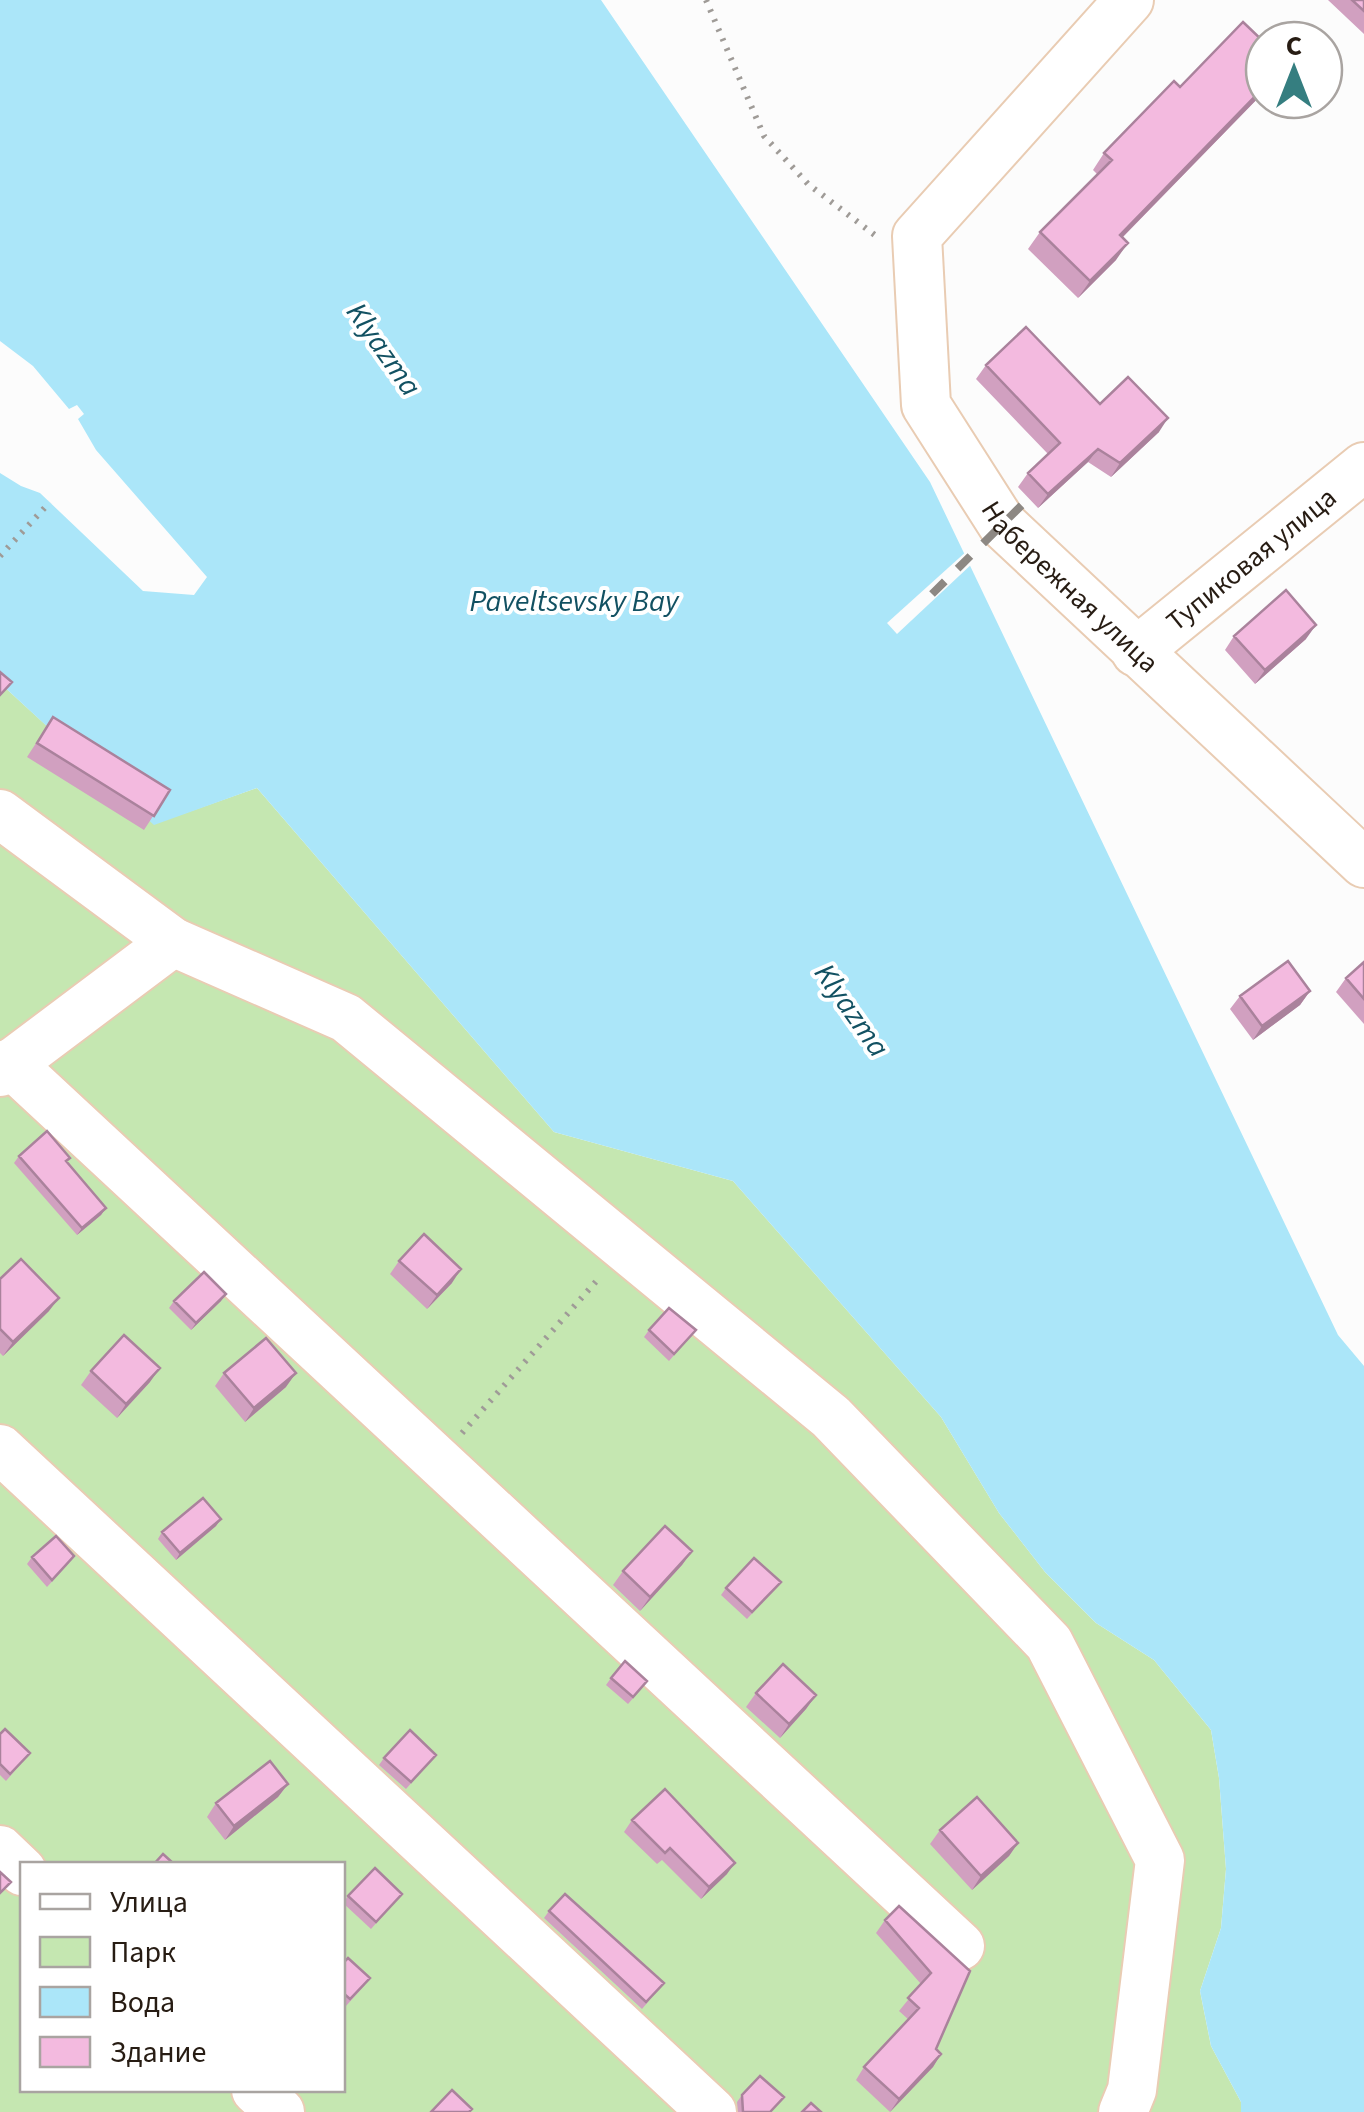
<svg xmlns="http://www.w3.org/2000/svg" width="1364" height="2112" viewBox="0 0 1364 2112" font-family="'Source Sans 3',sans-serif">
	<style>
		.green { fill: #c5e7b1; fill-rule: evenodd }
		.water { fill: #abe6f9 }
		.pier { fill: #fcfcfc }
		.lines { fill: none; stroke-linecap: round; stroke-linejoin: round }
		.minor-casing { stroke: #e9ccb3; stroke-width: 52 }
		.path { stroke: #9f9b97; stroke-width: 6; stroke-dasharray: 2.5 8; stroke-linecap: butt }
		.minor { stroke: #fff; stroke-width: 48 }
		.rail { stroke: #8d8883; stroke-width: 8; stroke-dasharray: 18 18; stroke-linecap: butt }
		.wall { fill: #d1a0c0 }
		.shaded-wall { fill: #aa829c }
		.building { fill: #f3badf; stroke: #aa829c; stroke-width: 2.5 }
		.labels { text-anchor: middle; stroke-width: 8; stroke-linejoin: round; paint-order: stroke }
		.street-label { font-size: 28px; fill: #271c13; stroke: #fff }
		.water-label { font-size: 30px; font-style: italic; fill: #125162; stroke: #fff }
	</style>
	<rect width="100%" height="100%" fill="#fcfcfc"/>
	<path class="green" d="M 0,683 L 154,824 L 257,788 L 554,1132 L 733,1181 L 941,1417 L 999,1513 L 1045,1572 L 1096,1623 L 1154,1660 L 1211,1730 L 1219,1778 L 1226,1869 L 1221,1928 L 1200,1991 L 1211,2046 L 1241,2102 L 1241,2112 L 0,2112 ZM 22,1864 L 342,1864 L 342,2090 L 22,2090 Z"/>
	<path class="water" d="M 0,0 L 601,0 L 930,482 L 1338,1335 L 1364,1366 L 1364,2112 L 1241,2112 L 1241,2102 L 1211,2046 L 1200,1991 L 1221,1928 L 1226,1869 L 1219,1778 L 1211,1730 L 1154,1660 L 1096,1623 L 1045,1572 L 999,1513 L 941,1417 L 733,1181 L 554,1132 L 257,788 L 154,825 L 0,683 L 0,473 L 21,486 L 40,493 L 143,591 L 194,595 L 207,577 L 96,450 L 78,419 L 84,414 L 77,405 L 69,409 L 33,366 L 0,341 Z"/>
	<path class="pier" d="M 968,550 L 974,562 L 897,634 L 887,623 Z"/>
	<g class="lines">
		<defs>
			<g id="minor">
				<path id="s1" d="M 1129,0 L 917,236 L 926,405 L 1002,524 L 1364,863"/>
				<path id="s2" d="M 1136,652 L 1364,467"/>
				<path d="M 0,814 L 173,942 L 346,1018 L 831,1417 L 1049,1643 L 1160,1860 L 1132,2090 L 1123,2112"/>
				<path d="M 10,1063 L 960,1946"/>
				<path d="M 0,1072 L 173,942"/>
				<path d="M 0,1449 L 712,2112"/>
				<path d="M 0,1850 L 22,1871"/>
				<path d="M 256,2090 L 280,2112"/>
			</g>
		</defs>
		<use href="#minor" class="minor-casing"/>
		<path class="path" d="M 706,0 L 764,136 L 808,184 L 876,236
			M 0,556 L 50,502
			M 462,1433 L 600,1277"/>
		<use href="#minor" class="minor"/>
		<path class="rail" d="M 932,594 L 1029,498"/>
	</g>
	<path class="wall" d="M 1328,0 L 1364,0 L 1364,34 Z
		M 1264,42 L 1264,92 L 1122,238 L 1116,260 L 1078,298 L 1028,249 L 1040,232 L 1097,174 L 1093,170 L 1104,153 L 1180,87 Z
		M 986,365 L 1100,404 L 1159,432 L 1111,477 L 1088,462 L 1038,508 L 1018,487 L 1028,473 L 1048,454 L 976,379 Z
		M 1234,636 L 1306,639 L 1255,684 L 1225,650 Z
		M 53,717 L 170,790 L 144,830 L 27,757 Z
		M 1364,962 L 1364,1024 L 1336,992 L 1346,978 Z
		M 1310,991 L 1300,1005 L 1253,1040 L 1230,1009 L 1240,996 Z
		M 19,1156 L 70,1158 L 67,1162 L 106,1208 L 101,1215 L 77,1235 L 14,1163 Z
		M 399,1261 L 452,1283 L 427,1309 L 390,1274 Z
		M 0,1279 L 49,1311 L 3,1356 L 0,1353 Z
		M 174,1301 L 221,1301 L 191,1330 L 169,1308 Z
		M 649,1330 L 696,1330 L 669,1361 L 644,1337 Z
		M 91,1371 L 150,1382 L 117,1418 L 81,1385 Z
		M 224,1373 L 286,1387 L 245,1422 L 215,1386 Z
		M 221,1519 L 216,1526 L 176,1560 L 158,1539 L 162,1532 Z
		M 692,1551 L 682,1565 L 640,1611 L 613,1585 L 623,1571 Z
		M 32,1557 L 69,1563 L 47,1587 L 27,1564 Z
		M 781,1582 L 747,1619 L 721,1595 L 726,1588 Z
		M 611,1678 L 642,1688 L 628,1704 L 606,1685 Z
		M 756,1693 L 816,1695 L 806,1709 L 780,1738 L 746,1707 Z
		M 0,1734 L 30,1753 L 6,1781 L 0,1775 Z
		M 436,1755 L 406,1789 L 379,1765 L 384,1758 Z
		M 288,1784 L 278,1797 L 225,1840 L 207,1817 L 216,1803 Z
		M 632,1820 L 727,1874 L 701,1899 L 662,1860 L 657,1864 L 624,1832 Z
		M 940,1830 L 1018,1843 L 1009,1856 L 972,1890 L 930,1844 Z
		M 402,1894 L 371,1929 L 343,1903 L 348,1896 Z
		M 549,1911 L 664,1983 L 642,2009 L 544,1918 Z
		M 885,1920 L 970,1971 L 936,2049 L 941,2054 L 933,2067 L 890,2112 L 856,2080 L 864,2067 L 909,2020 L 899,2011 L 921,1984 L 876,1933 Z
		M 342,1964 L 365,1985 L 346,2006 L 342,2003 Z
		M 742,2095 L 784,2097 L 771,2112 L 738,2112 L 737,2102 Z"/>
	<path class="shaded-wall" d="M 1264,87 L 1264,92 L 1108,252 L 1120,235 Z
		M 1128,243 L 1116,260 L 1078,298 L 1090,281 Z
		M 1168,418 L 1159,432 L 1111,477 L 1120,463 Z
		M 1098,449 L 1088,462 L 1038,508 L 1048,494 Z
		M 1316,625 L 1306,639 L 1255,684 L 1265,670 Z
		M 1310,991 L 1300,1005 L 1253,1040 L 1262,1026 Z
		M 106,1208 L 101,1215 L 77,1235 L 82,1228 Z
		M 461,1269 L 452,1283 L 427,1309 L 437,1295 Z
		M 226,1294 L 221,1301 L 191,1330 L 196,1323 Z
		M 59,1298 L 49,1311 L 3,1356 L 13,1342 Z
		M 160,1368 L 150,1382 L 117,1418 L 126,1404 Z
		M 296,1373 L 286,1387 L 245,1422 L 254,1408 Z
		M 221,1519 L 216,1526 L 176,1560 L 180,1553 Z
		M 692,1551 L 682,1565 L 640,1611 L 650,1597 Z
		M 816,1695 L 806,1709 L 780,1738 L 789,1724 Z
		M 288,1784 L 278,1797 L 225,1840 L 234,1826 Z
		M 1018,1843 L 1009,1856 L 972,1890 L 981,1876 Z
		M 735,1863 L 727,1874 L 701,1899 L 709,1887 Z
		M 941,2054 L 933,2067 L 890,2112 L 899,2099 Z"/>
	<path class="building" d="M 1352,0 L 1364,0 L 1364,11 Z
		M 1243,22 L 1264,42 L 1264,87 L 1120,235 L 1128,243 L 1090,281 L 1040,232 L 1112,160 L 1104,153 L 1174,81 L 1180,87 Z
		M 1026,327 L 1100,404 L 1128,377 L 1168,418 L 1120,463 L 1098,449 L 1048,494 L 1028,473 L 1060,443 L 986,365 Z
		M 1286,590 L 1316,625 L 1265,670 L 1234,636 Z
		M 0,672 L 12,682 L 0,695 Z
		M 53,717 L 170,790 L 154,816 L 37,743 Z
		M 1288,961 L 1310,991 L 1262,1026 L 1240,996 Z
		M 1364,962 L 1364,999 L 1346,978 Z
		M 47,1131 L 70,1158 L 66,1161 L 106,1208 L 82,1228 L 19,1156 Z
		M 424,1234 L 461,1269 L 437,1295 L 399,1261 Z
		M 21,1259 L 59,1298 L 13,1342 L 0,1329 L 0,1279 Z
		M 204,1272 L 226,1294 L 196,1323 L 174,1301 Z
		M 669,1308 L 696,1330 L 674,1354 L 649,1330 Z
		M 124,1335 L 160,1368 L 126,1404 L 91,1371 Z
		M 266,1338 L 296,1373 L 254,1408 L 224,1373 Z
		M 203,1498 L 221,1519 L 180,1553 L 162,1532 Z
		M 665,1526 L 692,1551 L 650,1597 L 623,1571 Z
		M 56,1536 L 74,1556 L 52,1580 L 32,1557 Z
		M 754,1558 L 781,1582 L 752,1612 L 726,1588 Z
		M 625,1661 L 647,1681 L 633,1697 L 611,1678 Z
		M 783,1664 L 816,1695 L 789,1724 L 756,1693 Z
		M 5,1729 L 30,1753 L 10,1774 L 0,1764 L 0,1734 Z
		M 410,1730 L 436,1755 L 411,1782 L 384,1758 Z
		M 270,1761 L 288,1784 L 234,1826 L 216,1803 Z
		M 665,1789 L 735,1863 L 709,1887 L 670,1848 L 665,1853 L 632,1820 Z
		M 977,1797 L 1018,1843 L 981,1876 L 940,1830 Z
		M 163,1854 L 174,1864 L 154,1864 Z
		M 375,1868 L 402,1894 L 376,1922 L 348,1896 Z
		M 0,1872 L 11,1882 L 0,1893 Z
		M 565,1894 L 664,1983 L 646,2002 L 549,1911 Z
		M 899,1906 L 970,1971 L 936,2049 L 941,2054 L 899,2099 L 864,2067 L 919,2008 L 908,1998 L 931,1973 L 885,1920 Z
		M 348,1958 L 370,1978 L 350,1999 L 342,1992 L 342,1964 Z
		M 760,2076 L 784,2097 L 770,2112 L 743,2112 L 742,2095 Z
		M 452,2090 L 472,2109 L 469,2112 L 431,2112 Z
		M 811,2103 L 821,2112 L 802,2112 Z"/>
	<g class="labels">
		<g class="street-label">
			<text dy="10" stroke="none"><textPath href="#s2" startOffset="148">Тупиковая улица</textPath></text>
			<text dy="10" stroke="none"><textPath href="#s1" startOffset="720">Набережная улица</textPath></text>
		</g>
		<g class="water-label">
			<text transform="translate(384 349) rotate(55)" y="10">Klyazma</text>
			<text x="574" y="611">Paveltsevsky Bay</text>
			<text transform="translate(852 1010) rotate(55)" y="10">Klyazma</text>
		</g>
	</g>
	<rect x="20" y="1862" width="325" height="230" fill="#ffffff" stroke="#a9a4a1" stroke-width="2.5"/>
	<rect x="40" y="1894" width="50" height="15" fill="#ffffff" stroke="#a9a4a1" stroke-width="2.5"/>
	<text x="110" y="1912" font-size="30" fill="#271c13">Улица</text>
	<rect x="40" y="1937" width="50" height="30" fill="#c5e7b1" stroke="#a9a4a1" stroke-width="2.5"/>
	<text x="110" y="1962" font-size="30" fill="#271c13">Парк</text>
	<rect x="40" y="1987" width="50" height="30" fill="#abe6f9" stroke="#a9a4a1" stroke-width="2.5"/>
	<text x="110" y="2012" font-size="30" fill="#271c13">Вода</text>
	<rect x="40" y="2037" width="50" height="30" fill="#f3badf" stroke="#a9a4a1" stroke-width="2.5"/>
	<text x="110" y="2062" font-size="30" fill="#271c13">Здание</text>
	<g transform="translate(1294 70)"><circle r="48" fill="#ffffff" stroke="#a9a4a1" stroke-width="2.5"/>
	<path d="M0-8L18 38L0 25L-18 38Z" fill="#357e80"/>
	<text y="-15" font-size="28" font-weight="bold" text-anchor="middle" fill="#271c13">С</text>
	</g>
</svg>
